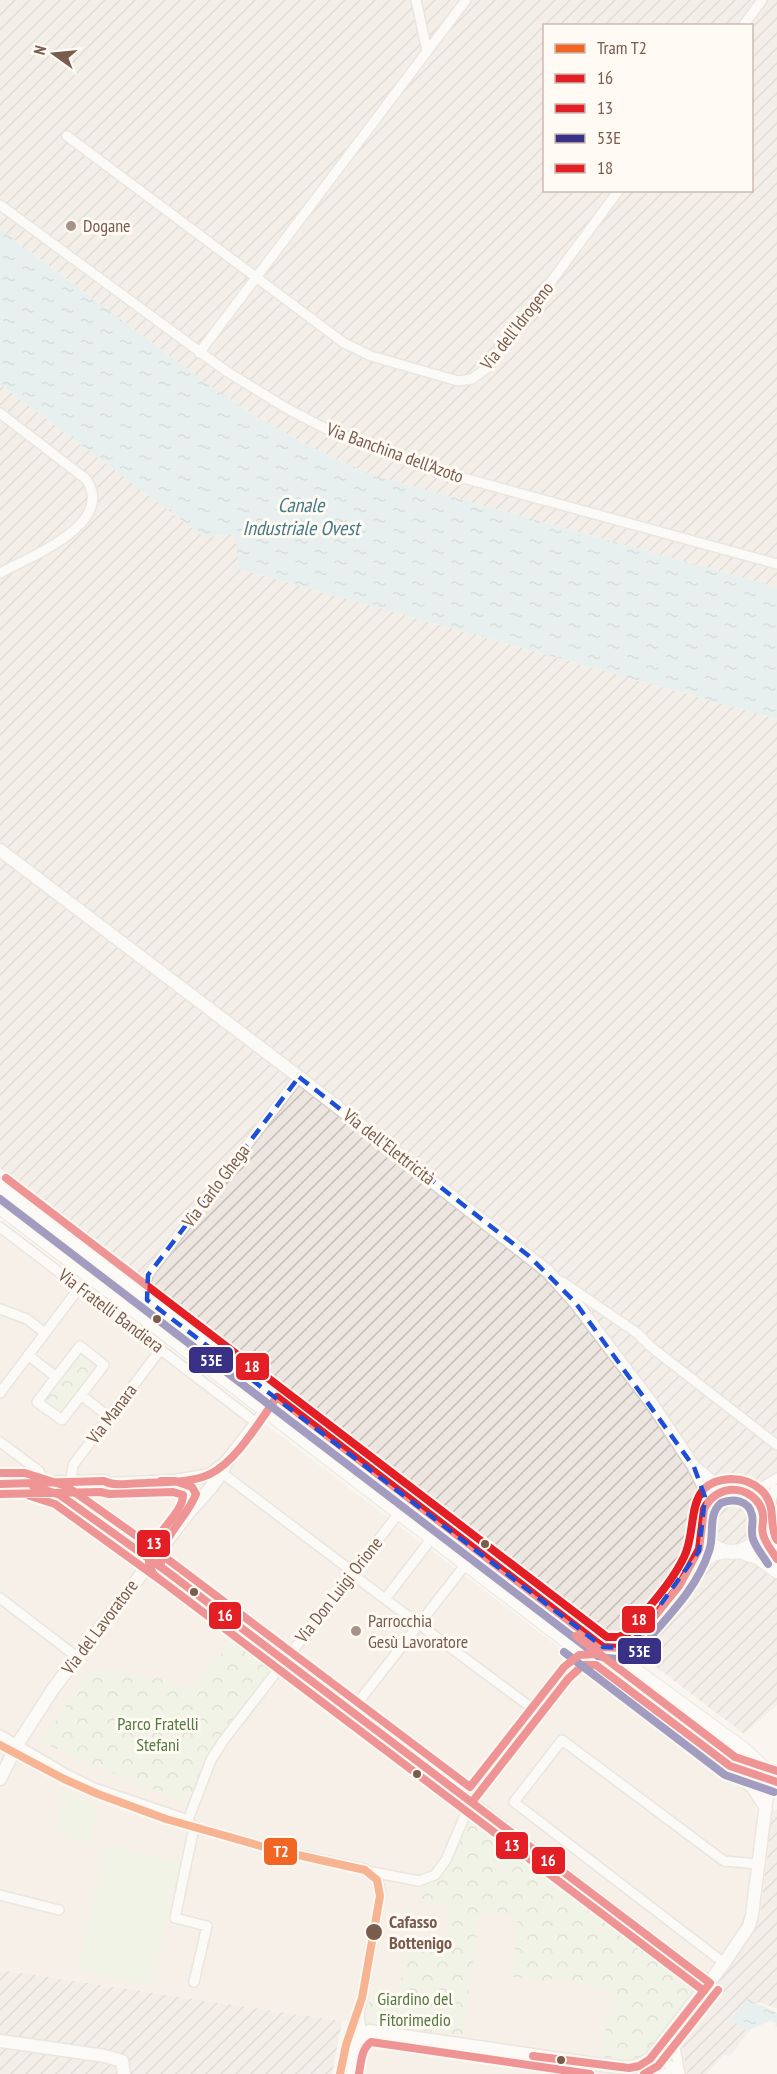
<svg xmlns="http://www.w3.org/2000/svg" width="777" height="2074" viewBox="0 0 777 2074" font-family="'PT Sans Narrow',sans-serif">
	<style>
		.residential { fill: #f2e8de }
		.commercial { fill: #f6e8e1 }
		.industrial { fill: url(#industrial-furrows); fill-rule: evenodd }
		.grass { fill: #e7f0db }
		.park { fill: url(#park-crowns) }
		.water { fill: url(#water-ripples) }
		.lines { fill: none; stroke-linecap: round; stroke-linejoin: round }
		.minor-casing { stroke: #d7d1cb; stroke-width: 12 }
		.tertiary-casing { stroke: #d7d1cb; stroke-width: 15 }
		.secondary-casing { stroke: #d9d2cb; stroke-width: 16 }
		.minor { stroke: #fefefd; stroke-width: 9 }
		.tertiary { stroke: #fefefd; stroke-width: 12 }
		.secondary { stroke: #fefefd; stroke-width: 14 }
		.bus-1-casing { stroke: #fffaf3; stroke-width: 12 }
		.bus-2-casing { stroke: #fffaf3; stroke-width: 12 }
		.bus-3-casing { stroke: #fffaf3; stroke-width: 12 }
		.bus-4-casing { stroke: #fffaf3; stroke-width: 12 }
		.bus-1 { stroke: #e31e24; stroke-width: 8 }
		.bus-2 { stroke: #e31e24; stroke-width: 8 }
		.bus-3 { stroke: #393185; stroke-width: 8 }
		.bus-4 { stroke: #e31e24; stroke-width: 8 }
		.tram-1-casing { stroke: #fffaf3; stroke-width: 12 }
		.tram-1 { stroke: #f26522; stroke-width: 8 }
		.marked { fill: none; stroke: #1d4ed8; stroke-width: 4.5; stroke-dasharray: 12 8; stroke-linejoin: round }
		.poi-dot { fill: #a69286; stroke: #fffaf3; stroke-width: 2 }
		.bus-dot { fill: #7a5c4d; stroke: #fffaf3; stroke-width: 2 }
		.labels { text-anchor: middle; stroke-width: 6; stroke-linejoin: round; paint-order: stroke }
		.poi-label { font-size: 18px; fill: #7a5c4d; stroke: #fffaf3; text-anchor: start }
		.street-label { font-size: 18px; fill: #7a5c4d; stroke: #fffaf3 }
		.park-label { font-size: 18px; fill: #537a41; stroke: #fffaf3 }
		.stop-label { font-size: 18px; font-weight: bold; fill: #7a5c4d; stroke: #fffaf3; text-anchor: start }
		.water-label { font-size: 20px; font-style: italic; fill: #437c86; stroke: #fffaf3 }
		.line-badge { stroke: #fffaf3; stroke-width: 2 }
		.badge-label { font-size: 16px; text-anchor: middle; font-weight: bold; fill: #fff }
	</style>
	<defs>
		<pattern id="industrial-furrows" width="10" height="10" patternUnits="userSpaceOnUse" patternTransform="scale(1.5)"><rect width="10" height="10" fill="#ede5e0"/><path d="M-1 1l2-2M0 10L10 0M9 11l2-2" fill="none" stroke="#c5bdb8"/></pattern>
		<pattern id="park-crowns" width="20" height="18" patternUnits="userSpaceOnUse" patternTransform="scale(1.5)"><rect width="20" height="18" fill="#e7f0db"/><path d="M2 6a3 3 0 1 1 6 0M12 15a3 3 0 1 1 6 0" fill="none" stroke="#c0c6b4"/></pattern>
		<pattern id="water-ripples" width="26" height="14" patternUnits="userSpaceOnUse" patternTransform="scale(1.5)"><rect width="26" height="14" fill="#d0e8ea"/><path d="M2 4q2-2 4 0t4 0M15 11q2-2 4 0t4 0" fill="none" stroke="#aebfc0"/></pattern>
	</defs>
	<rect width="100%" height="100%" fill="#f9f5f0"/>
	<path class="residential" d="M 0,1223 L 755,1796 L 760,1918 L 680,2032 L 687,2074 L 597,2074 L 526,2062 L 523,2074 L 355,2074 L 364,2024 L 0,1970 Z"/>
	<path class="commercial" d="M 525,2062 L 597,2074 L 523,2074 Z"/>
	<path class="industrial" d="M 0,0 L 777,0 L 777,587 L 372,475 L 311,447 L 255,416 L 206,383 L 0,229 ZM 544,26 L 752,26 L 752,190 L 544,190 Z
		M 0,384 L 204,537 L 236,534 L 239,569 L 777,719 L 777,1705 L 744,1734 L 0,1168 Z
		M 777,1809 L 777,2008 L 749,2000 L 734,2017 L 750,2030 L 730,2056 L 723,2055 L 707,2074 L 687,2074 L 680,2032 L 760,1918 L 772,1812 Z
		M 0,1970 L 342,2021 L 332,2074 L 0,2074 Z"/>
	<path class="grass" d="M 64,1792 L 98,1807 L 89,1845 L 56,1831 L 62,1801 L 66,1803 L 68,1799 L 61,1797 Z
		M 106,1845 L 180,1862 L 152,1986 L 78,1970 Z"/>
	<path class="park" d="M 80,1351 L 99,1364 L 61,1415 L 43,1401 Z
		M 237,1633 L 279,1662 L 209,1756 L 187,1804 L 40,1742 L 92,1670 L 157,1678 L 177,1685 L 196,1687 Z
		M 475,1807 L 701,1984 L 662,2037 L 639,2058 L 610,2059 L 602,2056 L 607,2018 L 616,2019 L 618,2006 L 614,2000 L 616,1997 L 607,1990 L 556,1978 L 539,1982 L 512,1977 L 518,1917 L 480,1910 L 463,2035 L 433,2033 L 366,2023 L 371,1992 L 398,1997 L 408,1944 L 446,1950 L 450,1906 L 422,1899 L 422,1885 L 436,1880 L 445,1872 L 464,1827 Z"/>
	<path class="water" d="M 0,229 L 206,383 L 255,416 L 311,447 L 372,475 L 777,587 L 777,719 L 239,569 L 235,534 L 204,537 L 0,384 Z
		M 748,1999 L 777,2013 L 777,2027 L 775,2026 L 776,2023 L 770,2021 L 746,2031 L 731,2019 Z"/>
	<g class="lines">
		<defs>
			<path id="minor" d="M 416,0 L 427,51
				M 743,26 L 762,0
				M 67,136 L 344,343 L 371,356 L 458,381 L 472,379 L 487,368 L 619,190
				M 0,205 L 226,371 L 286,408 L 330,431 L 427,468 L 777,564
				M 199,353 L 466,0
				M 0,413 L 86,479 C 117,524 29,557 0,573
				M 0,1227 L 250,1418
				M 561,1281 L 637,1333 L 651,1347 L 777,1445
				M 147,1300 L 146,1284 L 148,1275 L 299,1077
				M 0,1309 L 27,1319 L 45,1333
				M 28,1355 L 56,1377 L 37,1402 L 62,1420 L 104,1365 L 80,1346 L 56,1377
				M 0,1393 L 79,1288
				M 81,1395 L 109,1417
				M 0,1442 L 39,1471 L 44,1482
				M 222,1473 L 353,1572
				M 71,1481 L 73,1465 L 161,1349
				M 177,1481 L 192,1487 L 196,1494 L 192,1506
				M 745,1492 L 759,1489 L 777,1478
				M 92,1513 L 85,1505 L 84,1498 L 96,1488 L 104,1487 L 109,1484
				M 770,1542 L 770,1503 L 775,1489
				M 152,1560 L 352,1710 L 710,1983
				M 352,1574 L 385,1599 L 432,1538
				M 0,1598 L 77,1657
				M 385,1599 L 540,1714
				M 352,1710 L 466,1564
				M 0,1735 L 66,1774 L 94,1788 L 188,1820 L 193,1827 L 193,1832 L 175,1918 L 207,1926 L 194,1982
				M 188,1820 L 211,1760 L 223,1741 L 399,1513
				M 193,1827 L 269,1848 L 365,1869 L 377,1878 L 381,1892 L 359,2016 L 362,2034
				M 372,1872 L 419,1881 L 435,1875 L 446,1860 L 469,1806 L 572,1674 L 583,1665 L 596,1665
				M 0,1895 L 59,1910
				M 724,1963 L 514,1802 L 562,1740 L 724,1861 L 759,1864
				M 672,2031 L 680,2074
				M 655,2053 L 679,2074
				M 639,2066 L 667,2074"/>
			<path id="tertiary" d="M 0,850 L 299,1077 L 547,1271 L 575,1302 L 652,1404 L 694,1467 L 704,1487 L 705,1505
				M 697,1469 L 712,1482 L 727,1490
				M 0,1484 L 104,1481 L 109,1484 L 175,1481 L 209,1475 L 224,1464
				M 33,1486 L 60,1495 L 152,1560
				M 730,1766 L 753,1788 L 766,1808
				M 0,1779 L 17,1745 L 53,1689 L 190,1511 C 204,1496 219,1481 227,1461 L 277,1397
				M 0,2041 L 105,2056 L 122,2061 L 124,2074
				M 348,2074 C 351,2059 352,2034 370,2031 L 601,2065 C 621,2067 633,2071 650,2059 L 724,1963 L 749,1926 L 752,1915 L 769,1779"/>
			<path id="secondary" d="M 0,1186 L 603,1647 L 743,1749 L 766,1770 L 769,1779
				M 0,1207 L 730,1766 L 775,1781
				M701 1521a31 31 0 1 1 62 0a31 31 0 1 1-62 0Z
				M 762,1531 L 777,1559
				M 739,1551 L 759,1558 L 777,1571
				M 690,1571 L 713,1554 L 724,1551
				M 603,1647 L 620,1648 L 633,1643 L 688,1572 L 699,1551 L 703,1532"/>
		</defs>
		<use href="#minor" class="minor-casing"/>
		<use href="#tertiary" class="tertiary-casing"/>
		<use href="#secondary" class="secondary-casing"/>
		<use href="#minor" class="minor"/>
		<use href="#tertiary" class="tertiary"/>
		<use href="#secondary" class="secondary"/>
		<defs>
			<path id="bus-1" d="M 161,1481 L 175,1481 L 192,1487 L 196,1494 C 186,1520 159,1537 161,1567 L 710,1983
				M 0,1484 L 104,1481 C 114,1487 133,1483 145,1483 C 165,1482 192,1483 210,1474 C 237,1461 260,1420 277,1397 L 603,1647 L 620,1648 L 633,1643 L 679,1586 L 699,1549 L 704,1509 C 709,1499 717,1492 729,1490 C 745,1488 761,1499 763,1515 C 764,1522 761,1528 763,1534 C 765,1543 772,1551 777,1559
				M 33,1486 L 60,1495 L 176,1578
				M 472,1802 L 568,1679 L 583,1665 L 596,1665 L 730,1766 L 777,1782
				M 533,2056 L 629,2068 L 639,2066 L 650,2059 L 710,1983"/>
			<path id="bus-2" d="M 0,1494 L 101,1492 L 109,1494 L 173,1492 L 183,1495 C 183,1520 133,1544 154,1575 L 704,1991
				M 30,1496 L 55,1504 L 170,1587
				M 359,2074 C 361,2063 361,2049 371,2042 L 590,2074
				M 644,2074 L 658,2066 L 718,1990"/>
			<path id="bus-3" d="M 0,1199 L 598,1656 C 611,1660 627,1660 638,1652 C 644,1648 649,1640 653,1634 C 675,1609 699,1583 709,1551 C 715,1535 707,1515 721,1503 C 733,1498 749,1500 752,1515 C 754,1523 750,1531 753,1539 C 756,1548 763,1556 768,1564
				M 564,1652 L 725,1775 L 774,1792"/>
			<path id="bus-4" d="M 6,1178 L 607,1637 L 618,1637 L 627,1634 C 646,1609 670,1586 684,1557 C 699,1528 682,1481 731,1479 C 743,1479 755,1483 764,1493 C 777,1509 768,1525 777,1540
				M 0,1473 L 25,1473 L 66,1486 L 138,1537 L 470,1787 L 564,1667 L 579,1655 L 596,1654
				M 576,1636 L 735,1757 L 777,1771"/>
		</defs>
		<use href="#bus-1" class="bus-1-casing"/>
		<use href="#bus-2" class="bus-2-casing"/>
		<use href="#bus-3" class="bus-3-casing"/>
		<use href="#bus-4" class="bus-4-casing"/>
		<use href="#bus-1" class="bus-1"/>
		<use href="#bus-2" class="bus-2"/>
		<use href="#bus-3" class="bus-3"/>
		<use href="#bus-4" class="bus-4"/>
		<defs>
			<path id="tram-1" d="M 0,1745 L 64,1779 L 98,1794 L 166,1819 L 271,1849 L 365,1870 L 377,1880 L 380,1896 L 362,1998 L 346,2045 L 340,2074"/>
		</defs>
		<use href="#tram-1" class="tram-1-casing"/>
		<use href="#tram-1" class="tram-1"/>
	</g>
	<path d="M0 0H777V2074H0ZM 299,1077 L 529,1256 L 575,1302 L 694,1467 L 705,1497 L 699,1551 L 633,1643 L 620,1648 L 603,1647 L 147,1300 L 148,1275 Z" fill="#f9f5f0" fill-opacity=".55" fill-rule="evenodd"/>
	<path class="marked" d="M 299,1077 L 529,1256 L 575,1302 L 694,1467 L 705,1497 L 699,1551 L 633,1643 L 620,1648 L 603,1647 L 147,1300 L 148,1275 Z"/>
	<g class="poi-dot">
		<circle cx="71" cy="226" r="6"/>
		<circle cx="356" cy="1631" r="6"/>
	</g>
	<g class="bus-dot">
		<circle cx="157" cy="1319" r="5"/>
		<circle cx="485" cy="1544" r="5"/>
		<circle cx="194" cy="1592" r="5"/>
		<circle cx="417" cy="1774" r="5"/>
		<circle cx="374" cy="1932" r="9"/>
		<circle cx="561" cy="2060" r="5"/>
	</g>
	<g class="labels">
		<g class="poi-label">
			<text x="83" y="232">Dogane</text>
			<text x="368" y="1627">Parrocchia<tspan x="368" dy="21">Gesù Lavoratore</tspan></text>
		</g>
		<g class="street-label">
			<text transform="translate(517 326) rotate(-52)" y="6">Via dell'Idrogeno</text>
			<text transform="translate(395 453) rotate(20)" y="6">Via Banchina dell'Azoto</text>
			<text transform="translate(389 1147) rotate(38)" y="6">Via dell'Elettricità</text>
			<text transform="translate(216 1186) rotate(-53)" y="6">Via Carlo Ghega</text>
			<text transform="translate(111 1311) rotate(37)" y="6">Via Fratelli Bandiera</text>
			<text transform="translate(112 1414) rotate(-53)" y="6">Via Manara</text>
			<text transform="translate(339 1590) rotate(-52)" y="6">Via Don Luigi Orione</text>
			<text transform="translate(100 1627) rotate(-53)" y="6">Via del Lavoratore</text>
		</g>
		<g class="park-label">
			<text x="158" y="1730">Parco Fratelli<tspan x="158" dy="21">Stefani</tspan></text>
			<text x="415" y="2005">Giardino del<tspan x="415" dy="21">Fitorimedio</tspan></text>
		</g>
		<g class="stop-label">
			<text x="389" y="1928">Cafasso<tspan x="389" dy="21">Bottenigo</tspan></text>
		</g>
		<g class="water-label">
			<text x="301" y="512">Canale<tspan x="301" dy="23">Industriale Ovest</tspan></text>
		</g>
	</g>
	<g class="line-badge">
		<rect x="188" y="1346" width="46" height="28" rx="6" fill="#393185"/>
		<rect x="235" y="1352" width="35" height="29" rx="6" fill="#e31e24"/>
		<rect x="136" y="1529" width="35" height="29" rx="6" fill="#e31e24"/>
		<rect x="208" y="1601" width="34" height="29" rx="6" fill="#e31e24"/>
		<rect x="621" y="1605" width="35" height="29" rx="6" fill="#e31e24"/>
		<rect x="617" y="1637" width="45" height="28" rx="6" fill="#393185"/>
		<rect x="495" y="1831" width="34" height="29" rx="6" fill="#e31e24"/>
		<rect x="263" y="1837" width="35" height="29" rx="6" fill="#f26522"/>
		<rect x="531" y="1846" width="35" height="29" rx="6" fill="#e31e24"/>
	</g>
	<g class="badge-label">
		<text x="211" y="1366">53E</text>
		<text x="252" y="1372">18</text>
		<text x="154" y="1549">13</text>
		<text x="225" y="1621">16</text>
		<text x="639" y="1625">18</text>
		<text x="639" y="1657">53E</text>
		<text x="512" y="1851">13</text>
		<text x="281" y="1857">T2</text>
		<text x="548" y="1866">16</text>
	</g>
	<rect x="543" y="24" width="210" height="168" fill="#fffaf3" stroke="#cabbb1" stroke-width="1.5"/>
	<rect x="555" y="44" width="30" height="9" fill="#f26522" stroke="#cabbb1" stroke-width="1.5"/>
	<text x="597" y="54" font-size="18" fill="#7a5c4d">Tram T2</text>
	<rect x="555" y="74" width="30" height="9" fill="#e31e24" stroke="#cabbb1" stroke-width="1.5"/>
	<text x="597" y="84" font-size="18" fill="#7a5c4d">16</text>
	<rect x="555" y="104" width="30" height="9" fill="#e31e24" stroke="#cabbb1" stroke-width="1.5"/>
	<text x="597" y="114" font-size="18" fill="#7a5c4d">13</text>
	<rect x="555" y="134" width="30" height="9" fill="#393185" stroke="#cabbb1" stroke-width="1.5"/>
	<text x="597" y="144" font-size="18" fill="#7a5c4d">53E</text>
	<rect x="555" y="164" width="30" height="9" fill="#e31e24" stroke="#cabbb1" stroke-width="1.5"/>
	<text x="597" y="174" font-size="18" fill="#7a5c4d">18</text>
	<g transform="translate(54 54) rotate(285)" stroke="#fffaf3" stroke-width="4.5" paint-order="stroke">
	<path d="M0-4.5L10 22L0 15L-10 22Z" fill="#7a5c4d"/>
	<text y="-9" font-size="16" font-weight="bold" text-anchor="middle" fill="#7a5c4d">N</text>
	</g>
</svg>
